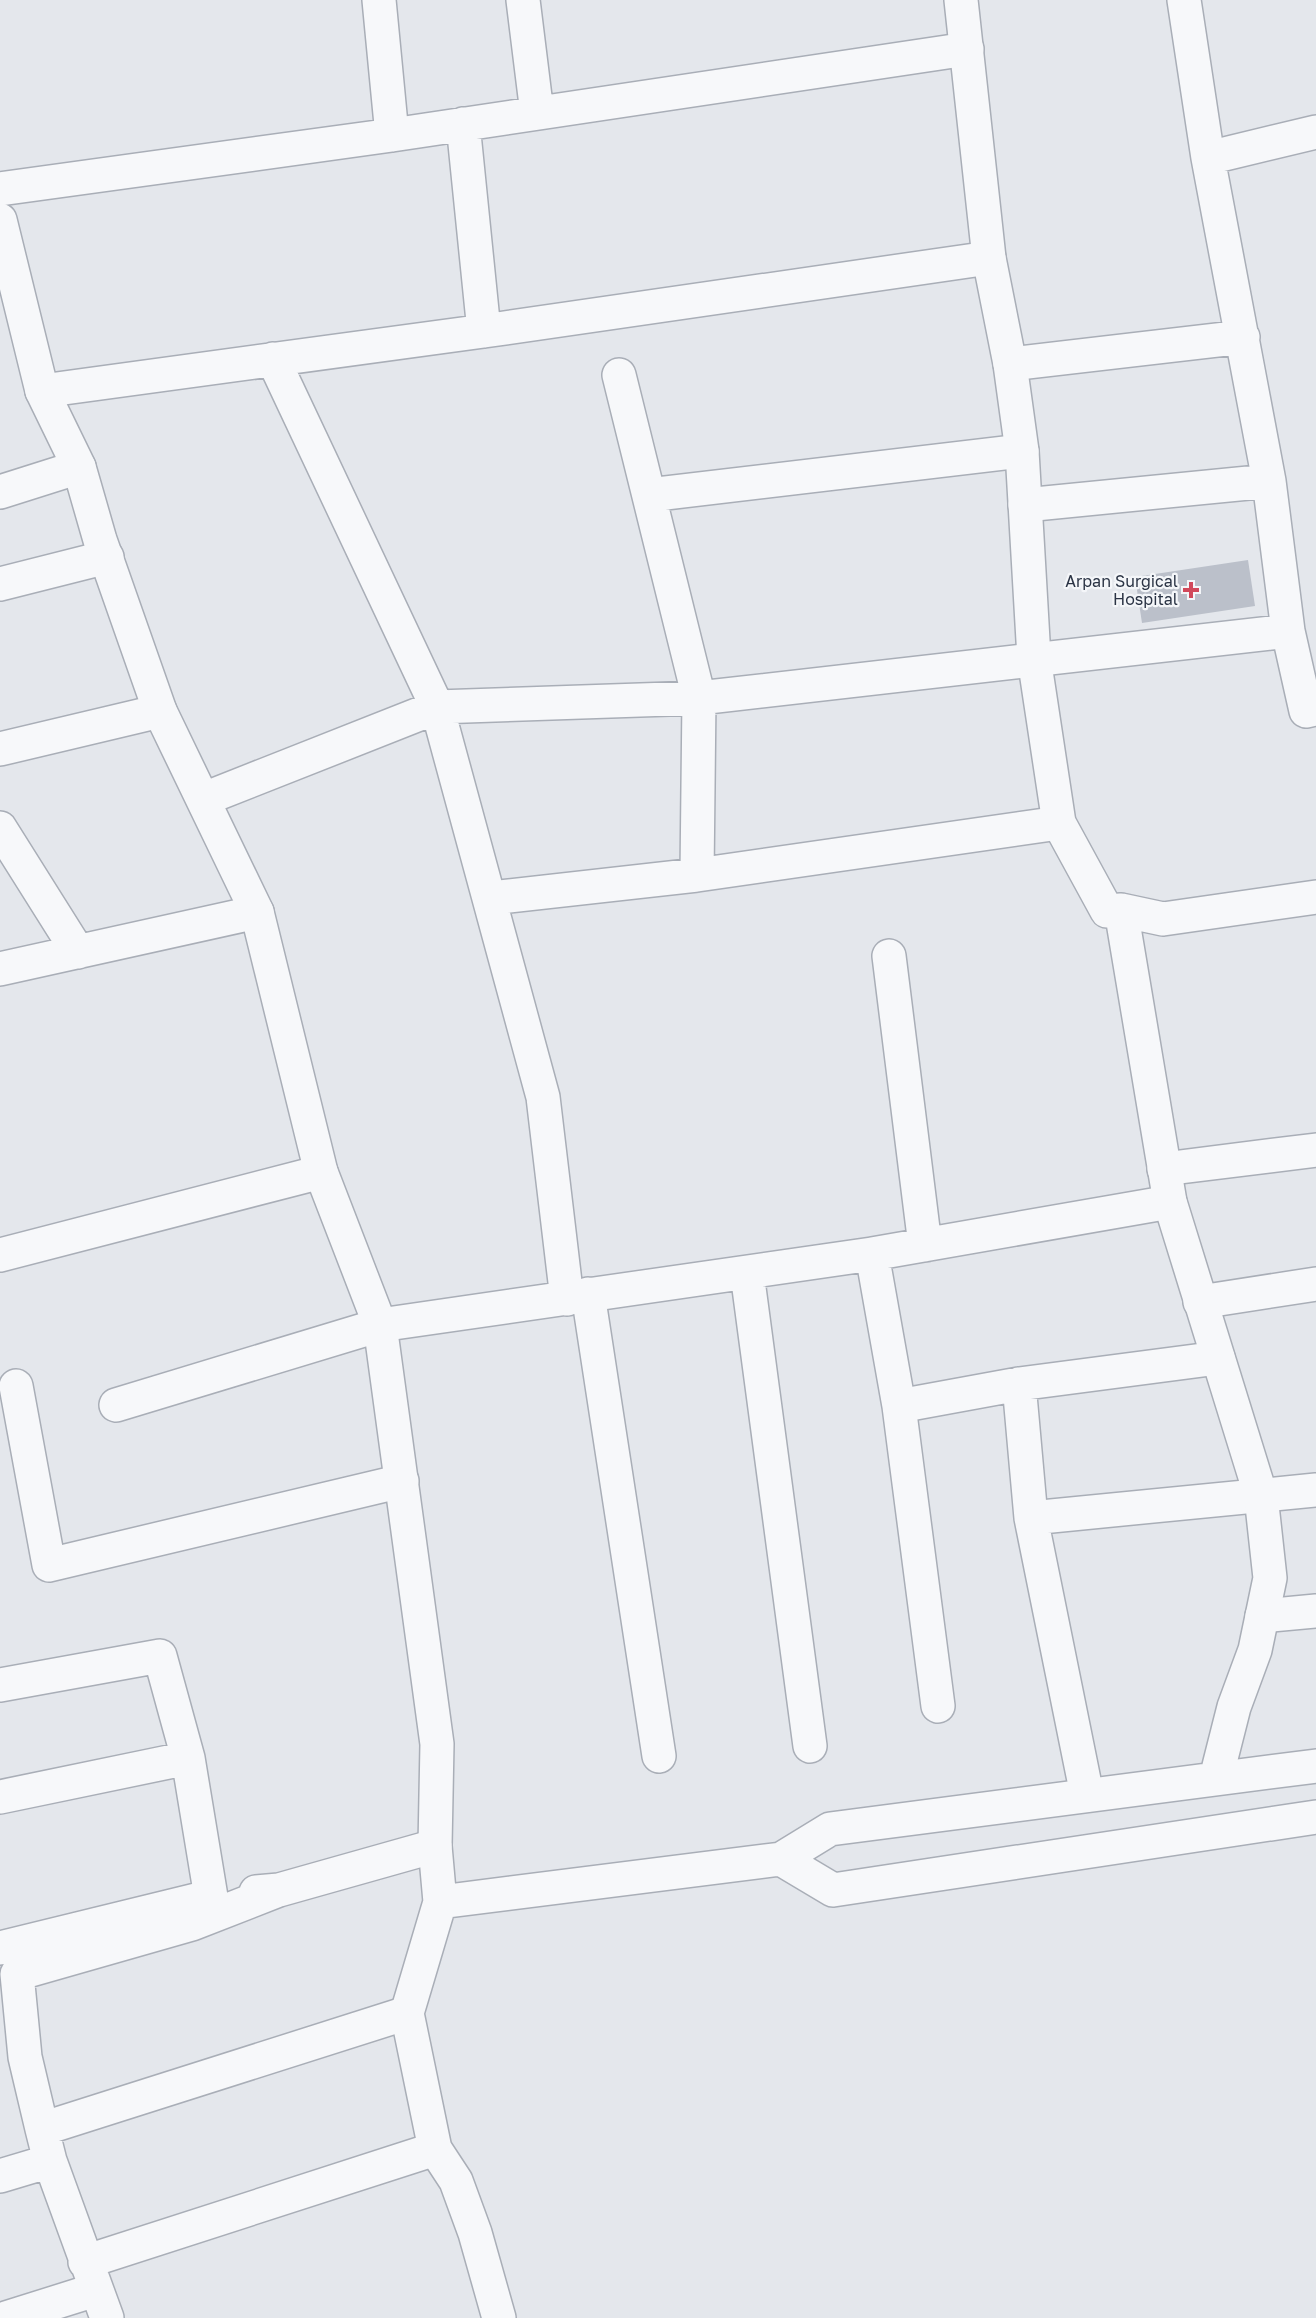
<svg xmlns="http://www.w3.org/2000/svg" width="1316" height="2318" viewBox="0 0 1316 2318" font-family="'Golos Text',sans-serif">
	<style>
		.building { fill: #bbc0ca }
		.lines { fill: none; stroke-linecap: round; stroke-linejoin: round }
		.minor-casing { stroke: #a9aeb7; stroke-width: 36 }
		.tertiary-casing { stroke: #a9aeb7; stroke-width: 36 }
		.minor { stroke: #f7f8fa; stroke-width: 33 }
		.tertiary { stroke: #f7f8fa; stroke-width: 33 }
		.poi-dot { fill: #d1495b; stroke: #f4f6f9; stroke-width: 2 }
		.labels { text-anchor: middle; stroke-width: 4.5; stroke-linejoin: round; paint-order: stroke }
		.poi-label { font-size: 16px; fill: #2b3445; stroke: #f4f6f9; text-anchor: end }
	</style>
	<rect width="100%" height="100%" fill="#e4e7ec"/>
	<path class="building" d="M 1248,560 L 1255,606 L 1142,623 L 1135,577 Z"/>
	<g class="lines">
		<defs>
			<path id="minor" d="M 379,0 L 392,135
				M 523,0 L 537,113
				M 1184,0 L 1208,158 L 1269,481 L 1288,631 L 1306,711 L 1316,709
				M 463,124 L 484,331
				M 1208,158 L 1316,132
				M 0,189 L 392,135 L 967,49
				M 273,359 L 437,707 L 543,1097 L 567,1299
				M 1010,364 L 1243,337
				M 619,375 L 699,698 L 697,875
				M 42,391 L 484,331 L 989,258
				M 0,492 L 79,467
				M 649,495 L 1022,451
				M 1025,505 L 1269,481
				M 0,584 L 107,557
				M 0,749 L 160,711
				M 204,799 L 437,707 L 699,698 L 1288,631
				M 0,828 L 78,952
				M 491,898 L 697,875 L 1059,823
				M 889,956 L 925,1245
				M 0,969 L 257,912
				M 1164,1169 L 1316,1150
				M 872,1254 L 899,1406 L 938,1706
				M 0,1255 L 321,1172
				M 747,1273 L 810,1746
				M 588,1294 L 659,1756
				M 1200,1302 L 1316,1284
				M 1019,1384 L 1031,1518 L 1087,1795
				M 16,1386 L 49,1565 L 402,1481
				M 116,1405 L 380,1325 L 872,1254 L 1170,1202
				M 899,1406 L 1019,1384 L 1218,1358
				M 1031,1518 L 1316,1490
				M 1262,1616 L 1316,1611
				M 0,1685 L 160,1656 L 188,1758 L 211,1897
				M 0,1797 L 188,1758
				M 256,1892 L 279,1890 L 435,1846
				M 0,1948 L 196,1900
				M 42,2129 L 407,2013
				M 0,2176 L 50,2161
				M 85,2262 L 435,2149
				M 6,2318 L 95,2290
				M 107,2318 L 50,2161 L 42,2129 L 25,2057 L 17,1974 L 192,1924 L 279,1890"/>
			<path id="tertiary" d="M 961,0 L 989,258 L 1010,364 L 1022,451 L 1034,658 L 1059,823 L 1107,911 L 1121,910 L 1170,1202 L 1261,1496 L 1270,1578 L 1255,1650 L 1234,1707 L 1216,1778
				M 0,220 L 42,391 L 79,467 L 100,540 L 160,711 L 257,912 L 321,1172 L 380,1325 L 437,1744 L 435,1846 L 440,1902 L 407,2013 L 435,2149 L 456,2181 L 475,2233 L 499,2318
				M 1121,910 L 1163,919 L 1316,897
				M 781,1859 L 833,1890 L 1316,1817
				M 440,1902 L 781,1859 L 830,1829 L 1316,1766"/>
		</defs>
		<use href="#minor" class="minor-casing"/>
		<use href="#tertiary" class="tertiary-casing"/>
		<use href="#minor" class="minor"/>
		<use href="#tertiary" class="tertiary"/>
	</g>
	<path class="poi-dot" d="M1188 581h6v6h6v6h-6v6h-6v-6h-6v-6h6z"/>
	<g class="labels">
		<g class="poi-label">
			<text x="1178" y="587">Arpan Surgical<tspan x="1178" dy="18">Hospital</tspan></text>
		</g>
	</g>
</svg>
